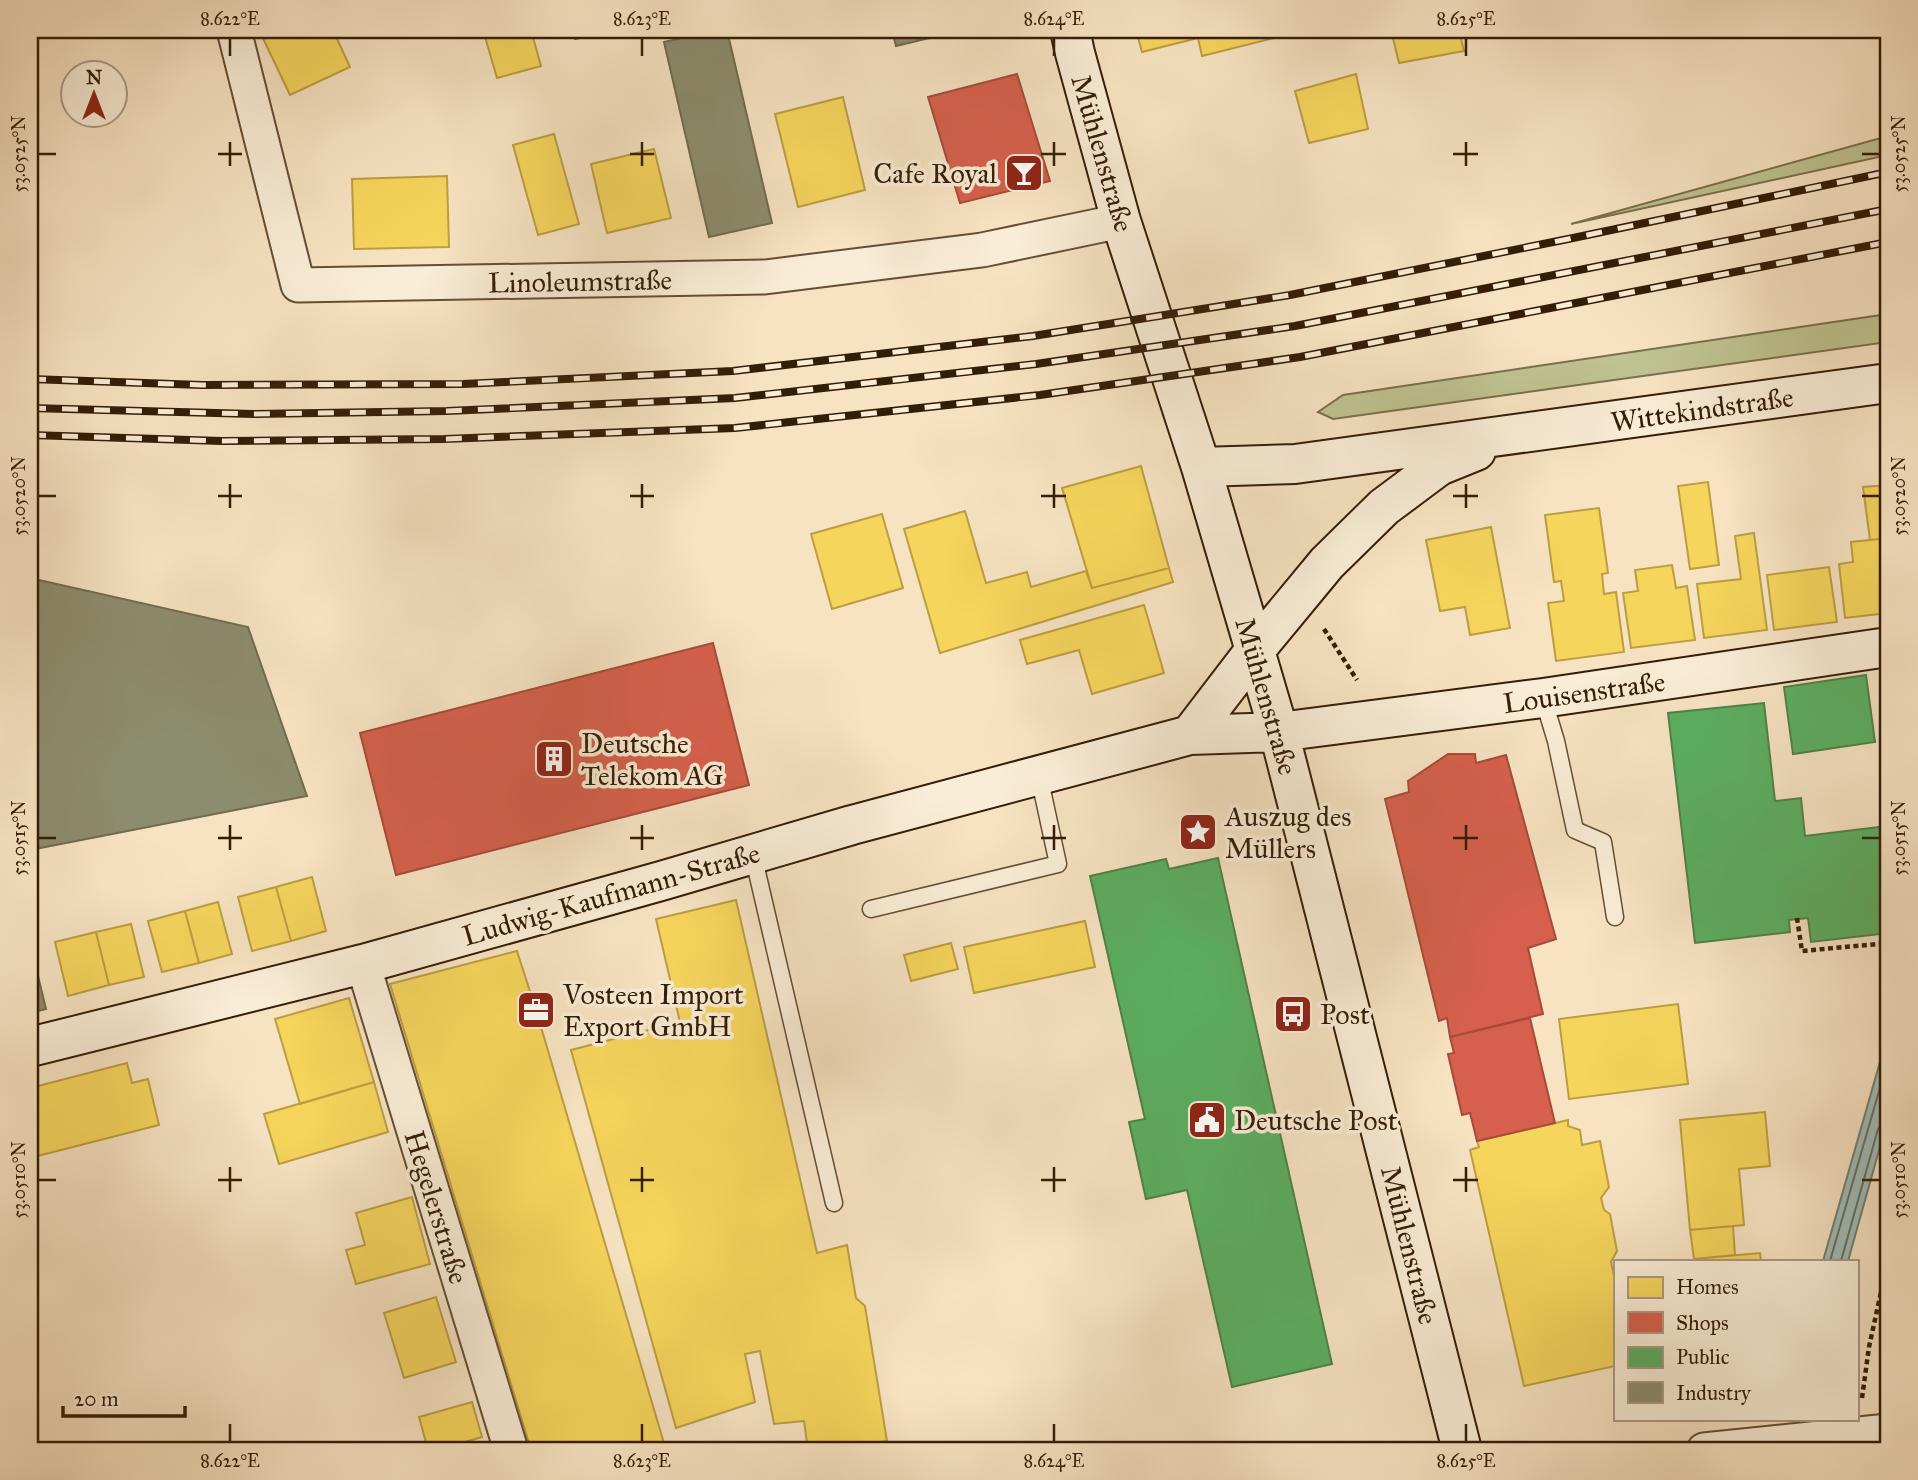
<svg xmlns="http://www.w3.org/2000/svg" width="1918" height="1480" viewBox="0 0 1918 1480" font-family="'IM FELL Great Primer',serif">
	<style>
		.green { fill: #bfc391; stroke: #7a704c; stroke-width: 2 }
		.water { fill: #9fbdba; stroke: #747d72; stroke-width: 2 }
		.homes { fill: #f6d55c; stroke: #bc9e42; stroke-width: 2 }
		.shops { fill: #d6604d; stroke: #a54c38; stroke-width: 2 }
		.public { fill: #5aae61; stroke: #4f8246; stroke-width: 2 }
		.industry { fill: #8c8c6e; stroke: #726b4f; stroke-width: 2 }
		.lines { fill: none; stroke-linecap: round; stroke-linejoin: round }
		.shore { stroke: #6a6d60; stroke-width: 2 }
		.lane-casing { stroke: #654e35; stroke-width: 19 }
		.street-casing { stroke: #654e35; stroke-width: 37 }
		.secondary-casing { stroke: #341d06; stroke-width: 42 }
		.path { stroke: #341d06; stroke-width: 4.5; stroke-dasharray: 5 3.5; stroke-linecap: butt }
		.lane { stroke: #faedd7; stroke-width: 16 }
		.street { stroke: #faedd7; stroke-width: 33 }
		.secondary { stroke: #faedd7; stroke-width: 38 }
		.rail-casing { stroke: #341d06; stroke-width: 8 }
		.rail { stroke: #faedd7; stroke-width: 5; stroke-dasharray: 16; stroke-linecap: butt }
		.ticks { fill: none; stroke: #341d06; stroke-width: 2.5 }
		.labels { text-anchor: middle; stroke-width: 7; stroke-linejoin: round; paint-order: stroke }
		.street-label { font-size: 28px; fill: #341d06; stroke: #faedd7 }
		.poi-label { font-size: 28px; fill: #341d06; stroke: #faedd7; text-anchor: start }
		.neatline { fill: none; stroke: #341d06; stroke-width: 2.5 }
		.ticks-label { font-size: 18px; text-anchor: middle; fill: #341d06 }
	</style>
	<rect width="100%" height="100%" fill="#f7e3c2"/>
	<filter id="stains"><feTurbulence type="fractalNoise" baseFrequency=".00286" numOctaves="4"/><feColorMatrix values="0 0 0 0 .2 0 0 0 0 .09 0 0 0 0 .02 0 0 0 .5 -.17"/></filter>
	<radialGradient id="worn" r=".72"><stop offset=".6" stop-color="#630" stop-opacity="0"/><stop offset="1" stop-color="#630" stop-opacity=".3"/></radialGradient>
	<path class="green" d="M 1888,136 L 1888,155 L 1571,224 Z
		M 1888,314 L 1888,342 L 1333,419 L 1318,412 L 1343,395 Z"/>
	<path class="water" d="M 1888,1034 L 1888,1118 L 1848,1261 L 1823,1261 Z"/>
	<path class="homes" d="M 259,30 L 333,30 L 350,67 L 290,95 Z
		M 483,30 L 531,30 L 541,66 L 497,78 Z
		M 1136,30 L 1306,30 L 1202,56 L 1198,38 L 1142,52 Z
		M 1391,30 L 1459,30 L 1464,51 L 1399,63 Z
		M 1356,74 L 1368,129 L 1309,143 L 1295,91 Z
		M 843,97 L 865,190 L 798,207 L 775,114 Z
		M 554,134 L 579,224 L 538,235 L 513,145 Z
		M 654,149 L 671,218 L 607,233 L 591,164 Z
		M 447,176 L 449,247 L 354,249 L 352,179 Z
		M 1141,466 L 1169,568 L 1092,588 L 1062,488 Z
		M 1708,482 L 1719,565 L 1690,569 L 1678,486 Z
		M 1888,485 L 1888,538 L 1870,540 L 1863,487 Z
		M 1599,508 L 1608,573 L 1602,574 L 1604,594 L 1616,592 L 1624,652 L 1556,661 L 1548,603 L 1564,601 L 1561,581 L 1554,582 L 1545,515 Z
		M 965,511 L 986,583 L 1027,572 L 1031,587 L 1086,571 L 1092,588 L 1169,568 L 1173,582 L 940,653 L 904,529 Z
		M 882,514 L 903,588 L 832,609 L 811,534 Z
		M 1491,527 L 1510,628 L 1470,635 L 1465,607 L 1440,611 L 1426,540 Z
		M 1754,533 L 1767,630 L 1704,638 L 1697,584 L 1741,579 L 1735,536 Z
		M 1888,538 L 1888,613 L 1845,618 L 1839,564 L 1853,562 L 1851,542 Z
		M 1672,565 L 1676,588 L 1687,586 L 1695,640 L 1631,648 L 1623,593 L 1638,591 L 1635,570 Z
		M 1829,567 L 1837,622 L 1774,630 L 1767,575 Z
		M 1144,605 L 1164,673 L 1092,694 L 1079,650 L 1027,664 L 1020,640 Z
		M 312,877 L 326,931 L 291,941 L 276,887 Z
		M 276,887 L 291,941 L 252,951 L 238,897 Z
		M 736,900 L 817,1253 L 847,1245 L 856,1298 L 865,1306 L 887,1441 L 835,1450 L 808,1450 L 804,1421 L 774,1424 L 760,1351 L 745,1354 L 755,1402 L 676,1428 L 571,1050 L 680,1022 L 656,919 Z
		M 218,902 L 232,954 L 199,963 L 185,911 Z
		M 185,911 L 199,963 L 162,972 L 148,921 Z
		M 1085,921 L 1095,967 L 974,993 L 964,947 Z
		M 131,924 L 144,977 L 109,985 L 96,932 Z
		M 96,932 L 109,985 L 68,996 L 55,942 Z
		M 951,943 L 958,969 L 911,981 L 904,955 Z
		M 517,951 L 536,1010 L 666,1450 L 531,1450 L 390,984 Z
		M 349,998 L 374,1082 L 300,1104 L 275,1019 Z
		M 1678,1004 L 1688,1084 L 1569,1099 L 1559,1019 Z
		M 127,1063 L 132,1083 L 148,1079 L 159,1125 L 30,1158 L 30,1088 Z
		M 374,1082 L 388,1132 L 279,1164 L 264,1114 Z
		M 1765,1112 L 1770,1166 L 1739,1169 L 1744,1225 L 1690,1230 L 1680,1120 Z
		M 1568,1120 L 1568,1126 L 1580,1130 L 1582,1145 L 1600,1141 L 1609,1187 L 1601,1198 L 1604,1210 L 1610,1214 L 1617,1251 L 1611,1262 L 1615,1280 L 1615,1366 L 1524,1386 L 1470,1150 L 1479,1147 L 1477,1141 Z
		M 412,1197 L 430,1264 L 356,1284 L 346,1250 L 365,1245 L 356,1213 Z
		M 1733,1226 L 1735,1255 L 1694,1259 L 1690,1230 Z
		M 1760,1253 L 1761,1261 L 1694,1261 L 1694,1259 Z
		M 436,1297 L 456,1362 L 404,1378 L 384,1313 Z
		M 472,1402 L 482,1437 L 438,1450 L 428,1450 L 419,1417 Z"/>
	<path class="shops" d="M 1017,74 L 1050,181 L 960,203 L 928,97 Z
		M 713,643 L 749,785 L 396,875 L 360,733 Z
		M 1448,754 L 1475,754 L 1476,763 L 1506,755 L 1556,939 L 1528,948 L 1543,1014 L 1450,1037 L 1447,1018 L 1439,1021 L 1385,799 L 1409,792 L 1408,781 Z
		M 1530,1018 L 1555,1123 L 1477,1141 L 1470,1113 L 1462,1115 L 1448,1054 L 1454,1053 L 1450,1037 Z"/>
	<path class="public" d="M 1866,675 L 1875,742 L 1793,754 L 1784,687 Z
		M 1764,703 L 1775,801 L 1801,798 L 1805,836 L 1888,826 L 1888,933 L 1811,942 L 1808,918 L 1789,920 L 1790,932 L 1695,943 L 1668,713 Z
		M 1218,858 L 1332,1364 L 1232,1387 L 1187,1190 L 1146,1199 L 1129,1122 L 1145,1119 L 1090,876 L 1166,859 L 1169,869 Z"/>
	<path class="industry" d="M 572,30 L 616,30 L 575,39 Z
		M 718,30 L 727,30 L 772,223 L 709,237 L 664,42 Z
		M 892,30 L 963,30 L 896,46 Z
		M 30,578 L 248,627 L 307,796 L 30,850 Z
		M 30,943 L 46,1009 L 30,1013 Z"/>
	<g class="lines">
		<path class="shore" d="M 1830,1261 L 1888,1060
			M 1841,1261 L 1878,1129 L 1882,1124 L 1888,1123"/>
		<defs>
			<path id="lane" d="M 1543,698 L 1556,741 L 1575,830 L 1603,842 L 1615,917
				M 753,855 L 834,1203
				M 871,909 L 1058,864 L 1039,776"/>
			<path id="street" d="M 234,30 L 298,285 L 765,277 L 982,250 L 1121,221
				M 363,964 L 511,1450
				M 1704,1450 L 1888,1431"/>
			<path id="secondary" d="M 1070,30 L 1075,53 L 1121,221 L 1201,467 L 1279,732 L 1462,1450
				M 1201,467 L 1295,464 L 1888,383
				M 1190,735 L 1255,650 L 1327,563 L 1384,507 L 1439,466 L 1476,451
				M 30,1047 L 363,964 L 661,881 L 852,825 L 1190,735 L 1279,732 L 1543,698 L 1888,647"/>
		</defs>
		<use href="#lane" class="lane-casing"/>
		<use href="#street" class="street-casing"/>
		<use href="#secondary" class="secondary-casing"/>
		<path class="path" d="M 1324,629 L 1357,680
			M 1797,918 L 1802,951 L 1888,943
			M 1862,1398 L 1869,1347 L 1888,1260"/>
		<use href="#lane" class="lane"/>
		<use href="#street" class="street"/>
		<use href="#secondary" class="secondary"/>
		<defs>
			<path id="rail" d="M 30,379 L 202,385 L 463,384 L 733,371 L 1033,336 L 1290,295 L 1573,238 L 1888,172
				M 30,408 L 253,414 L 447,411 L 735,398 L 1036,364 L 1295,326 L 1888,209
				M 30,435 L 222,441 L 444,439 L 735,428 L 1040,395 L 1300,357 L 1888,242"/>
		</defs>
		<use href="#rail" class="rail-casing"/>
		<use href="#rail" class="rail"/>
	</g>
	<path class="ticks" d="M 230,38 L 230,56M 642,38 L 642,56M 1054,38 L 1054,56M 1466,38 L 1466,56M 230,142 L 230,166M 642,142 L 642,166M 1054,142 L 1054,166M 1466,142 L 1466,166M 38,154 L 56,154M 218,154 L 242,154M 630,154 L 654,154M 1041,154 L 1066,154M 1453,154 L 1478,154M 1862,154 L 1880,154M 230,484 L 230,508M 642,484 L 642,508M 1054,484 L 1054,508M 1466,484 L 1466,508M 38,496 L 56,496M 218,496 L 242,496M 630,496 L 654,496M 1041,496 L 1066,496M 1453,496 L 1478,496M 1862,496 L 1880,496M 230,825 L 230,850M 642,825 L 642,850M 1054,825 L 1054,850M 1466,825 L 1466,850M 38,838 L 56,838M 218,838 L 242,838M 630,838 L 654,838M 1041,838 L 1066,838M 1453,838 L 1478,838M 1862,838 L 1880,838M 230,1167 L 230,1192M 642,1167 L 642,1192M 1054,1167 L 1054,1192M 1466,1167 L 1466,1192M 38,1180 L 56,1180M 218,1180 L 242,1180M 630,1180 L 654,1180M 1041,1180 L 1066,1180M 1453,1180 L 1478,1180M 1862,1180 L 1880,1180M 230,1424 L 230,1442M 642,1424 L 642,1442M 1054,1424 L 1054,1442M 1466,1424 L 1466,1442"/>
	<defs>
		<symbol id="bar-square" viewBox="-11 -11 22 22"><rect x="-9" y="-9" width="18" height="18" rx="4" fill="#8f2418" stroke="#faedd7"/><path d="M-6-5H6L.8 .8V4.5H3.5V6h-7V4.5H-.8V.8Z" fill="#fff"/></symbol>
		<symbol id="building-square" viewBox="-11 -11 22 22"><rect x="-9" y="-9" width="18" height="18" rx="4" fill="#8f2418" stroke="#faedd7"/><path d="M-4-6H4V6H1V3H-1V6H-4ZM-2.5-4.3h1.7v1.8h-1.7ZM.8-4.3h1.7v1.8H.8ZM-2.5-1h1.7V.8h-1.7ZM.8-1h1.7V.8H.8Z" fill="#fff"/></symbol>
		<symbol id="sight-square" viewBox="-11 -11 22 22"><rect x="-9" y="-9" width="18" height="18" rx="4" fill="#8f2418" stroke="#faedd7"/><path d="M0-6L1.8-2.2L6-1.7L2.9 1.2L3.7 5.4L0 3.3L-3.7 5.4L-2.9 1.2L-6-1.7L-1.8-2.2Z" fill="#fff"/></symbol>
		<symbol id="office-square" viewBox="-11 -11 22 22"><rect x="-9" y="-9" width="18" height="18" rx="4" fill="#8f2418" stroke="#faedd7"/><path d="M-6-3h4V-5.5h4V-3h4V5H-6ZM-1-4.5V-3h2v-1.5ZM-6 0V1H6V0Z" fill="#fff"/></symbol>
		<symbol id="bus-square" viewBox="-11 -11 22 22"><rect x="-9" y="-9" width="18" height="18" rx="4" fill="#8f2418" stroke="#faedd7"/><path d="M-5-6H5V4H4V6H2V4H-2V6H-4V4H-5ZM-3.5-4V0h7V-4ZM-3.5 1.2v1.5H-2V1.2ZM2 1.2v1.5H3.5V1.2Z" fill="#fff"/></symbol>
		<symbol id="civic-square" viewBox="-11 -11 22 22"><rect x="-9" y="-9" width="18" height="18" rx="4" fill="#8f2418" stroke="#faedd7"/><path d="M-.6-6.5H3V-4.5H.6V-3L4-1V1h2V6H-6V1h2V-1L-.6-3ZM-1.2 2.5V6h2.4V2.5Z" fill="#fff"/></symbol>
	</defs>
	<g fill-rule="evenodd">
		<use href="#bar-square" x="1002" y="151" width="44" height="44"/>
		<use href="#building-square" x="532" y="737" width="44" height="44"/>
		<use href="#sight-square" x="1176" y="810" width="44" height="44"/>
		<use href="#office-square" x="514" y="988" width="44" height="44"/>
		<use href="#bus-square" x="1271" y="992" width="44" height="44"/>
		<use href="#civic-square" x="1185" y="1098" width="44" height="44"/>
	</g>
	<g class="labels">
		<g class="street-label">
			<text transform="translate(1103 153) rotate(74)" y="10">Mühlenstraße</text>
			<text transform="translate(580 281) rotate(-1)" y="10">Linoleumstraße</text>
			<text transform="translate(1702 409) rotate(-8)" y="10">Wittekindstraße</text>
			<text transform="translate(1584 692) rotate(-8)" y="10">Louisenstraße</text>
			<text transform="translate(1267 696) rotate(74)" y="10">Mühlenstraße</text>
			<text transform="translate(611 894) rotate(-16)" y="10">Ludwig-Kaufmann-Straße</text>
			<text transform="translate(437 1207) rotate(73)" y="10">Hegelerstraße</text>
			<text transform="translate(1410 1245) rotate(76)" y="10">Mühlenstraße</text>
		</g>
		<g class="poi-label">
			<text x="997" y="183" text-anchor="end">Cafe Royal</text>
			<text x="581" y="753">Deutsche<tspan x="581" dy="32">Telekom AG</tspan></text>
			<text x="1225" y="826">Auszug des<tspan x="1225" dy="32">Müllers</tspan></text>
			<text x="563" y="1004">Vosteen Import<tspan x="563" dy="32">Export GmbH</tspan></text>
			<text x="1320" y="1024">Post</text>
			<text x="1234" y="1130">Deutsche Post</text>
		</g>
	</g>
	<rect width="1918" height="1480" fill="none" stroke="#f7e3c2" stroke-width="77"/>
	<rect x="1614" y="1260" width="245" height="161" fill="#faedd7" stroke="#ab9a83" stroke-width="2"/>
	<rect x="1628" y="1277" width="35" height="21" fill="#f6d55c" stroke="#ab9a83" stroke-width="2"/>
	<text x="1676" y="1294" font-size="21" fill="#341d06">Homes</text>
	<rect x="1628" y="1312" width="35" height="21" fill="#d6604d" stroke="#ab9a83" stroke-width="2"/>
	<text x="1676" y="1330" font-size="21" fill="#341d06">Shops</text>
	<rect x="1628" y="1347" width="35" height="21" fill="#5aae61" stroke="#ab9a83" stroke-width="2"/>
	<text x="1676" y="1364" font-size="21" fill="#341d06">Public</text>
	<rect x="1628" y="1382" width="35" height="21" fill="#8c8c6e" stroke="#ab9a83" stroke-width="2"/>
	<text x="1676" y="1400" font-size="21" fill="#341d06">Industry</text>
	<g transform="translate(94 94)"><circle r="33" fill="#faedd7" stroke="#ab9a83" stroke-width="2"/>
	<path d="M0-5L12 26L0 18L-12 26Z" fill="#8f2418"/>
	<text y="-10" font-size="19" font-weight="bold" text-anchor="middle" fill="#341d06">N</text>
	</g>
	<path d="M63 1406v10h122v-10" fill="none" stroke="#341d06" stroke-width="3.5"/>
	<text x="74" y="1406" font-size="21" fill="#341d06" stroke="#faedd7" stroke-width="5" paint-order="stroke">20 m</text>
	<rect x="38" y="38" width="1842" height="1404" class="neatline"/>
	<g class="ticks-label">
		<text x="230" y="25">8.622°E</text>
		<text x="642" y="25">8.623°E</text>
		<text x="1054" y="25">8.624°E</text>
		<text x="1466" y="25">8.625°E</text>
		<text transform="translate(19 154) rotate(-90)" y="6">53.0525°N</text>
		<text transform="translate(1899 154) rotate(-90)" y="6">53.0525°N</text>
		<text transform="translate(19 496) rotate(-90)" y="6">53.0520°N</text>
		<text transform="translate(1899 496) rotate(-90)" y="6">53.0520°N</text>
		<text transform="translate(19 838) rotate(-90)" y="6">53.0515°N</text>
		<text transform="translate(1899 838) rotate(-90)" y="6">53.0515°N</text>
		<text transform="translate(19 1180) rotate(-90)" y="6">53.0510°N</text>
		<text transform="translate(1899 1180) rotate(-90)" y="6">53.0510°N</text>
		<text x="230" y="1467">8.622°E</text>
		<text x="642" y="1467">8.623°E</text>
		<text x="1054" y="1467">8.624°E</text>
		<text x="1466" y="1467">8.625°E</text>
	</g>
	<rect width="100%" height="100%" filter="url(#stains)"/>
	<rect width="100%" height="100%" fill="url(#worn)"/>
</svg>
